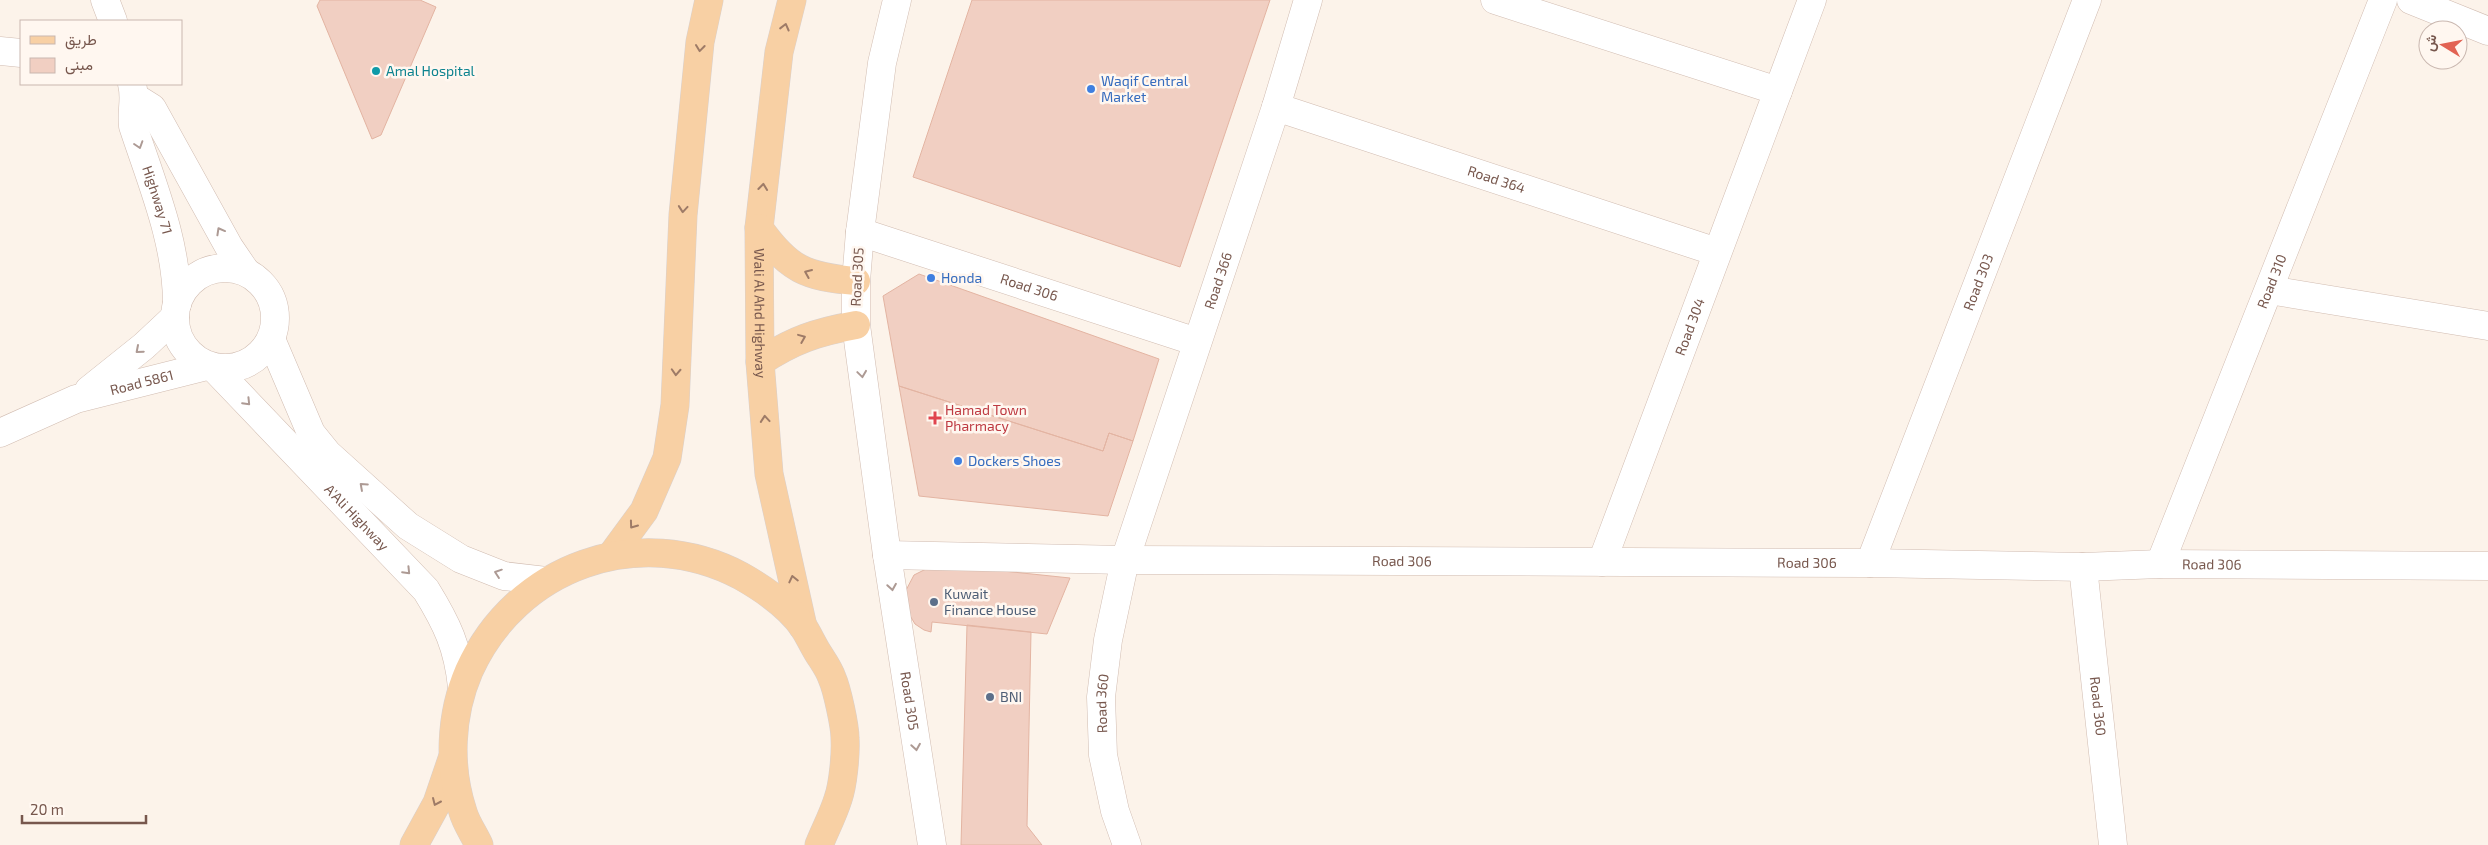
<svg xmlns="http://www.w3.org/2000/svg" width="2488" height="845" viewBox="0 0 2488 845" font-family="'Exo 2',Vazirmatn,sans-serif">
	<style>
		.building { fill: #f1cfc2; stroke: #e3b4a2 }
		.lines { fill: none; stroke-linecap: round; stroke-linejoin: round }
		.minor-casing { stroke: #d1bcb1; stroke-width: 29 }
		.major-casing { stroke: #d9d0cd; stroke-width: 29 }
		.minor { stroke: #fff; stroke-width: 28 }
		.major { stroke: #f8d0a4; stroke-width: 28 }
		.oneway { stroke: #9e7b67 }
		.oneway2 { stroke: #ad9a94 }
		.culture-dot { fill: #0f9aa8; stroke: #fff7f0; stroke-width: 2 }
		.shop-dot { fill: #3f7fe0; stroke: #fff7f0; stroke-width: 2 }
		.health-dot { fill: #e0444e; stroke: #fff7f0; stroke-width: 2 }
		.service-dot { fill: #5c6f8a; stroke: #fff7f0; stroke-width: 2 }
		.labels { text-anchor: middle; stroke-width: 5; stroke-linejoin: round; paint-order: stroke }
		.culture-label { font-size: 14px; fill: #0d838f; stroke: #fff7f0; text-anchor: start }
		.shop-label { font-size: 14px; fill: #366cbe; stroke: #fff7f0; text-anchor: start }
		.street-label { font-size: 14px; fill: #77574d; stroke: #fff7f0 }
		.health-label { font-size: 14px; fill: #be3a42; stroke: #fff7f0; text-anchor: start }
		.service-label { font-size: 14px; fill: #4e5e75; stroke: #fff7f0; text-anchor: start }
	</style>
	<rect width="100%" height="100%" fill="#fcf3ea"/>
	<path class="building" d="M 320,0 L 420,0 L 436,7 L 381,135 L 372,139 L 317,6 Z
		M 972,0 L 1270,0 L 1180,267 L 913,177 Z
		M 919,274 L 1159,359 L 1133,441 L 1109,433 L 1103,451 L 899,386 L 883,296 Z
		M 899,386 L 1103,451 L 1109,433 L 1133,441 L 1108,516 L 919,496 Z
		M 936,564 L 1070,578 L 1047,634 L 932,622 L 931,632 L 924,630 L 915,624 L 906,609 L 904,594 L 914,575 Z
		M 967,625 L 1031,632 L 1027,826 L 1042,845 L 961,845 Z"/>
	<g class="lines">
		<defs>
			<g id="minor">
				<path d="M 105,0 L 113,21"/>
				<path id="s1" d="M 897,0 L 882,63 L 860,232 L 856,281 L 856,325 L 887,555 L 932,845"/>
				<path d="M 1495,0 L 1778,91"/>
				<path d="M 2411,0 L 2488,31"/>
				<path d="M 0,51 L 21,53"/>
				<path id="s2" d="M 132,84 C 136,99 131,111 133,126 C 152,184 177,242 177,304"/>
				<path d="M 136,98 L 152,108 L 229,247 L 246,272"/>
				<path id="s3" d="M 1276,107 L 1717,252"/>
				<path id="s4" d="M 860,232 L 1197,342"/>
				<circle cx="225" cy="318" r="50"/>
				<path d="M 2269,290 L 2488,326"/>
				<path d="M 271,339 L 311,433 L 328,454 L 408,526 L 461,559 L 504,576 L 546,581"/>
				<path id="s5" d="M 213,367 L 426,590 C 447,624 458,647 462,687"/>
				<path d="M 89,390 L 144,346 L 175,317"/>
				<path id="s6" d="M 0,433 L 76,399 L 207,366"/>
				<path id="s7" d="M 887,555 L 1125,560 L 1870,563 L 2083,567 L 2160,564 L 2488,566"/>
				<path id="s8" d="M 1602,562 L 1812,0"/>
				<path id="s9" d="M 1870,563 L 2087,0"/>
				<path id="s10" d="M 2160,564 L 2383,0"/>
				<path id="s11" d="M 2083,567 L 2113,845"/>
				<path id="s12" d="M 1127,845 L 1115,811 L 1103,755 L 1101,697 L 1108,640 L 1125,560 L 1276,107 L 1308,0"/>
			</g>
			<g id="major">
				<path id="s13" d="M 792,0 L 779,52 L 759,228 L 760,362 L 769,474 L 803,627"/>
				<path d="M 759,228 C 788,269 806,277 856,281"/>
				<path d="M 760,362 C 793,340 817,332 856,325"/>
				<path d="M 611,556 L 644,511 L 667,458 L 675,405 L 683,215 L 700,42 L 709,0"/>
				<path d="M 414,845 L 437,803 L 452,759"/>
				<path d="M 479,845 C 474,834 466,823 463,812 C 448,767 450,715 469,671 C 516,566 639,522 741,576 C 764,589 789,606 804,628 C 809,636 813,645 818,653 C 823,661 829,669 832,678 C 837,689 845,726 845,738 C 846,754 843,785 838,799 C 833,815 825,830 819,845"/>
			</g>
		</defs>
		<use href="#minor" class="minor-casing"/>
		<use href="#major" class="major-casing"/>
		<use href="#minor" class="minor"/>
		<use href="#major" class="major"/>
	</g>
	<defs><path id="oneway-chevron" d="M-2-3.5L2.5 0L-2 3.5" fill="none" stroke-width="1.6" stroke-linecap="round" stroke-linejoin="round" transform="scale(1.25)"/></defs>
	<g class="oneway">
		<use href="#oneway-chevron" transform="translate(785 27) rotate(-76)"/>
		<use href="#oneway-chevron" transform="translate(700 48) rotate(97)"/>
		<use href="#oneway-chevron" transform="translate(763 187) rotate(-84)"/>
		<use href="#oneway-chevron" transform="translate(683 209) rotate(95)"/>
		<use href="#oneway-chevron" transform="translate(808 273) rotate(-157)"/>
		<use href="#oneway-chevron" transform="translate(802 338) rotate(-22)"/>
		<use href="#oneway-chevron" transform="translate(676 372) rotate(93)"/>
		<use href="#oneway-chevron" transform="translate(765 419) rotate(-95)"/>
		<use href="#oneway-chevron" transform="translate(633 525) rotate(126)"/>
		<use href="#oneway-chevron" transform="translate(793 579) rotate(-103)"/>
		<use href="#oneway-chevron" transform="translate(436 802) rotate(114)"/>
	</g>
	<g class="oneway2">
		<use href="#oneway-chevron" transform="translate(139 145) rotate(72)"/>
		<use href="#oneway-chevron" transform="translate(220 231) rotate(-119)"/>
		<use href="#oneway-chevron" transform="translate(139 350) rotate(139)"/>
		<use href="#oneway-chevron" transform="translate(862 374) rotate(82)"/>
		<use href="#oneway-chevron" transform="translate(247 402) rotate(46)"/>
		<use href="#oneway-chevron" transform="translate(363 486) rotate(-138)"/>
		<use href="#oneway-chevron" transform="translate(407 571) rotate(46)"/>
		<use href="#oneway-chevron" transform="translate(498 573) rotate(-161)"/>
		<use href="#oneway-chevron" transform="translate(892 587) rotate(81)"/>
		<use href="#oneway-chevron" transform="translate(916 747) rotate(81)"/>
	</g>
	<circle class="culture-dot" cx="376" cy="71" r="5"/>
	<g class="shop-dot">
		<circle cx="1091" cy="89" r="5"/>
		<circle cx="931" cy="278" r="5"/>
		<circle cx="958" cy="461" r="5"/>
	</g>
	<path class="health-dot" d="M932.5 410.5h5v5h5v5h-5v5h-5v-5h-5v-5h5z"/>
	<g class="service-dot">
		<circle cx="934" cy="602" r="5"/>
		<circle cx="990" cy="697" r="5"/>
	</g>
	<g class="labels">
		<g class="culture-label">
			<text x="386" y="76">Amal Hospital</text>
		</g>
		<g class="shop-label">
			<text x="1101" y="86">Waqif Central<tspan x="1101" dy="16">Market</tspan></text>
			<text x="941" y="283">Honda</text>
			<text x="968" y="466">Dockers Shoes</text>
		</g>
		<g class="street-label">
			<text dy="5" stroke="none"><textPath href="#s3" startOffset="232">Road 364</textPath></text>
			<text dy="5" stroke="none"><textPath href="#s2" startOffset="120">Highway 71</textPath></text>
			<text transform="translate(857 277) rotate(-87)" y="5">Road 305</text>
			<text dy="5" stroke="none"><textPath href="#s12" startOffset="585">Road 366</textPath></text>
			<text dy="5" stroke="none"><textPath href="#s9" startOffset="301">Road 303</textPath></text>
			<text dy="5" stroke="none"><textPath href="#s10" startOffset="304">Road 310</textPath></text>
			<text dy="5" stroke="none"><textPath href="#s4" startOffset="178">Road 306</textPath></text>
			<text dy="5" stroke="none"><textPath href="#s13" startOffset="316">Wali Al Ahd Highway</textPath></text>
			<text dy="5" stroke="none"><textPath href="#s8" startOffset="251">Road 304</textPath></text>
			<text dy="5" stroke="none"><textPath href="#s6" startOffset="151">Road 5861</textPath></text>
			<text dy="5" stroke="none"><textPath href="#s5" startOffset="208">A'Ali Highway</textPath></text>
			<text dy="5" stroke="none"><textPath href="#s7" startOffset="515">Road 306</textPath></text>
			<text dy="5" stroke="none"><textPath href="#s7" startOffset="920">Road 306</textPath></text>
			<text dy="5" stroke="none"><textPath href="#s7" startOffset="1325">Road 306</textPath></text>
			<text dy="5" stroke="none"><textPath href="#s1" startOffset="708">Road 305</textPath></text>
			<text dy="5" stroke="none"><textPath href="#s12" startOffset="145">Road 360</textPath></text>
			<text dy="5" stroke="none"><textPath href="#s11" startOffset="140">Road 360</textPath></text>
		</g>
		<g class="health-label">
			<text x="945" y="415">Hamad Town<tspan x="945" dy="16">Pharmacy</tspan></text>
		</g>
		<g class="service-label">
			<text x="944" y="599">Kuwait<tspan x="944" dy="16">Finance House</tspan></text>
			<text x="1000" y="702">BNI</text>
		</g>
	</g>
	<rect x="20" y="20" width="162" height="65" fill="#fff7f0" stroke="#c9b7af"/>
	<rect x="30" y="36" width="25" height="8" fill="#f8d0a4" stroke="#c9b7af"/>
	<text x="65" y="45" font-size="15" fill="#77574d">طريق</text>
	<rect x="30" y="58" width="25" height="15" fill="#f1cfc2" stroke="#c9b7af"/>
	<text x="65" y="70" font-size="15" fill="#77574d">مبنى</text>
	<g transform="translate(2443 45) rotate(280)"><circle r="24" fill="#fff7f0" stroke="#c9b7af"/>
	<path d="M0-4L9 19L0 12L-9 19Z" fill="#e26353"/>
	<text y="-8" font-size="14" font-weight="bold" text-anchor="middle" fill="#77574d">ش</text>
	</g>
	<path d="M22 815v8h124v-8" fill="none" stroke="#77574d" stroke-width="2.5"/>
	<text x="30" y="815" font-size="15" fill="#77574d" stroke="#fff7f0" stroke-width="4" paint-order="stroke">20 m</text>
</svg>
